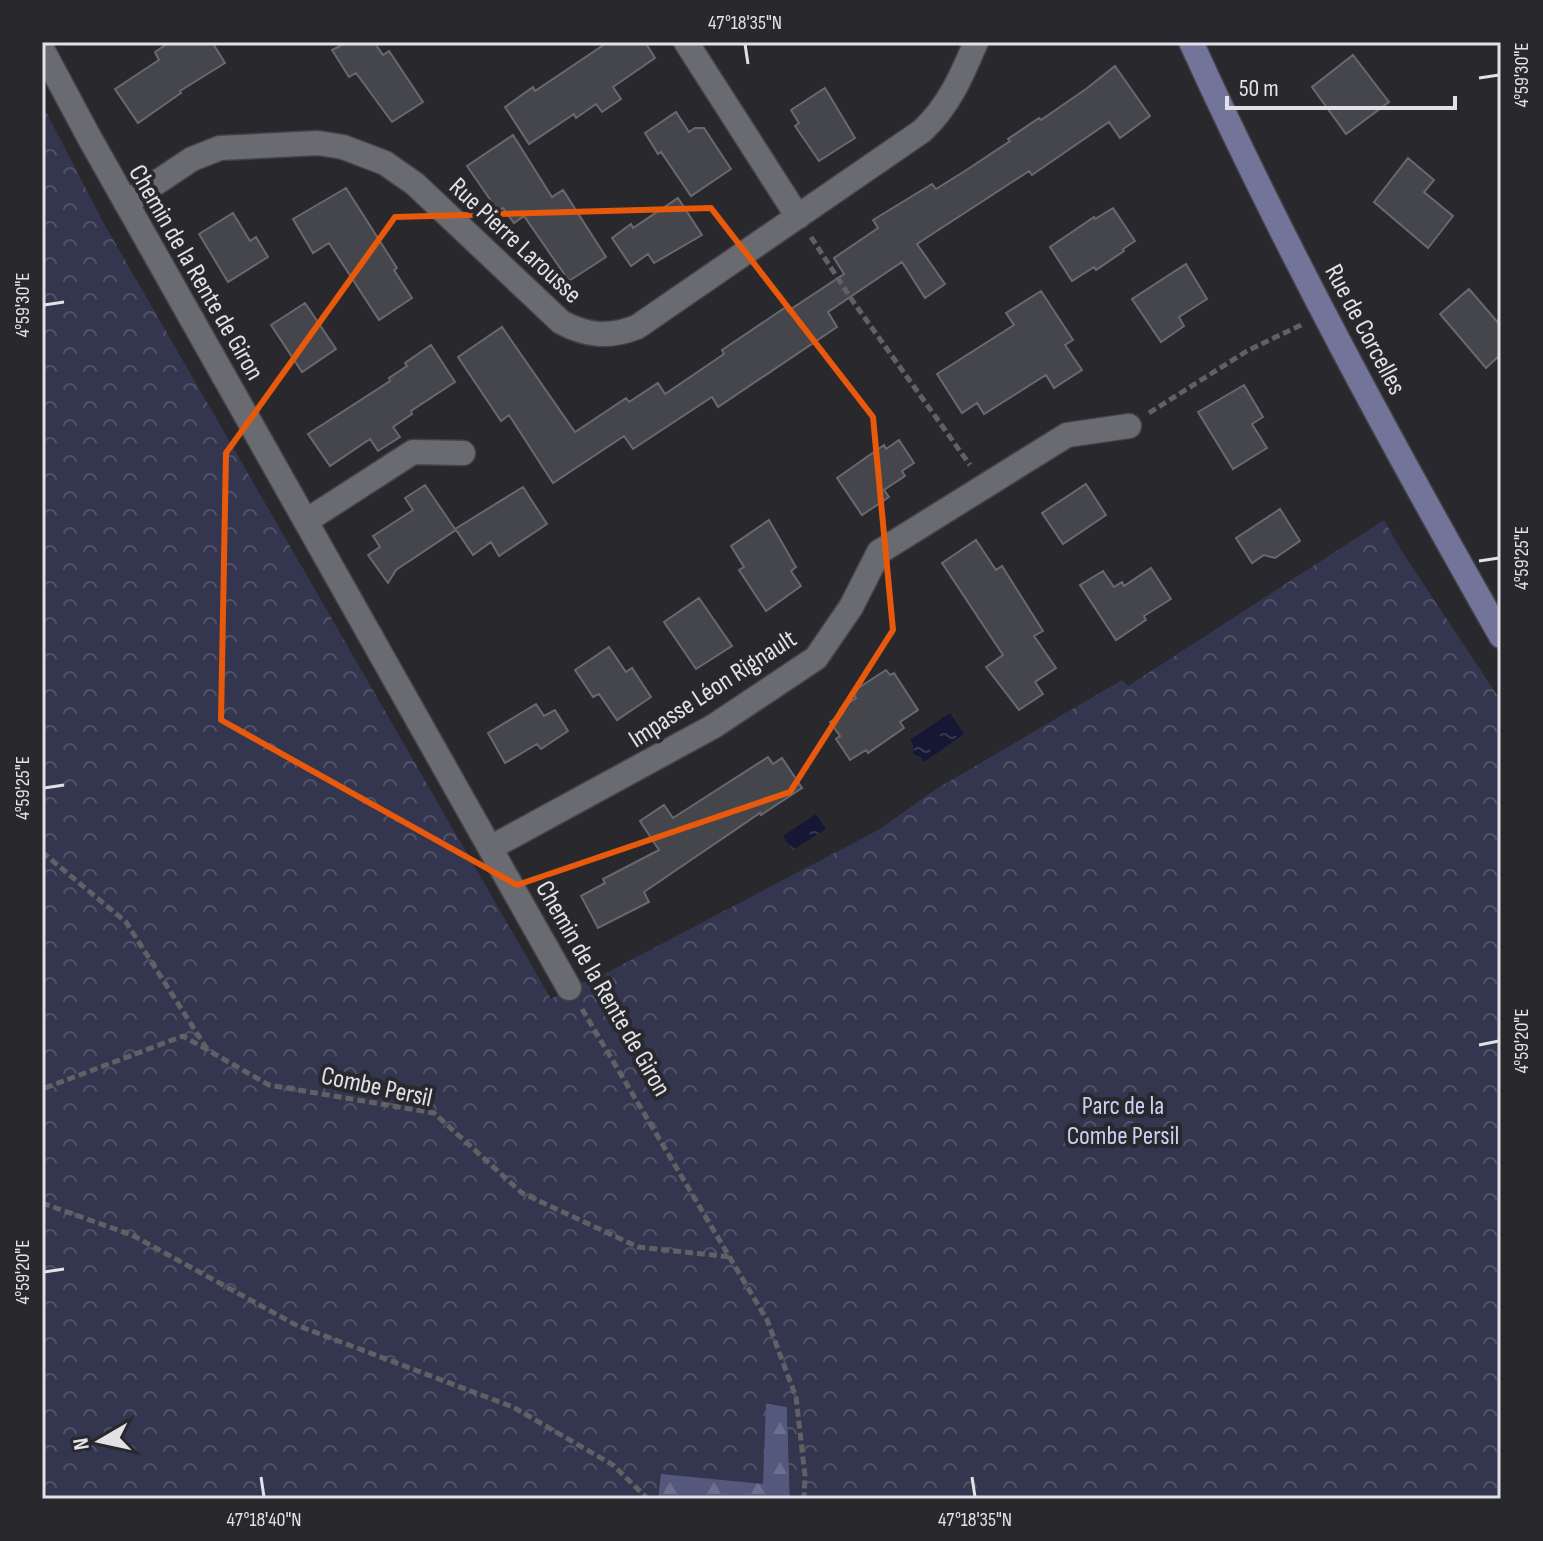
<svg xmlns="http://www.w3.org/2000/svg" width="1543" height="1541" viewBox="0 0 1543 1541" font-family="'Sofia Sans Condensed',sans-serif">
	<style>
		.forest { fill: url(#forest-firs) }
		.park { fill: url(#park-crowns) }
		.water { fill: url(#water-ripples) }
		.building { fill: #45464b; stroke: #68686e; stroke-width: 2 }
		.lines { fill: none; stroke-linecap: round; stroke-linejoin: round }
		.minor-casing { stroke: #434347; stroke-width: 27 }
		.secondary-casing { stroke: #434347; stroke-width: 27 }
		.path { stroke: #616165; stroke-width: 5; stroke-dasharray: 8 4; stroke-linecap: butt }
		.minor { stroke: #6a6b70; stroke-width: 24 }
		.secondary { stroke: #737499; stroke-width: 24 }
		.marked { fill: none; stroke: #e8590c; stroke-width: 6; stroke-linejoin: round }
		.ticks { fill: none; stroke: #e2e2e6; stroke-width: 3 }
		.labels { text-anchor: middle; stroke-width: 8; stroke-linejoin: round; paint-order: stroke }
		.street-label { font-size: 26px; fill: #e2e2e6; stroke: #28282d }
		.park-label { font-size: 26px; fill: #cacff5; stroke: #28282d }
		.neatline { fill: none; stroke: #e2e2e6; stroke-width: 3 }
		.ticks-label { font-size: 20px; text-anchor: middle; fill: #e2e2e6 }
	</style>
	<defs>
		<pattern id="forest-firs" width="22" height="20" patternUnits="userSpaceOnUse" patternTransform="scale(2)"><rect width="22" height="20" fill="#54587d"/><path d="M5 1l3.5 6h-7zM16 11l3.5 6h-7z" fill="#6c708f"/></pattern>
		<pattern id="park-crowns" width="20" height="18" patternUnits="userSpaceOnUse" patternTransform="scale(2)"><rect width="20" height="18" fill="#33364e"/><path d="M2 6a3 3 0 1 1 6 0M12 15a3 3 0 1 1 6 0" fill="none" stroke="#505368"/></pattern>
		<pattern id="water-ripples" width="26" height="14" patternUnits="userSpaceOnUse" patternTransform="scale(2)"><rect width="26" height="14" fill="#161635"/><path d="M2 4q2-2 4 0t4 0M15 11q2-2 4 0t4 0" fill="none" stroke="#383852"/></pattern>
	</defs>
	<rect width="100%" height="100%" fill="#28282d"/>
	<path class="forest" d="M 765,1403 L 787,1407 L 790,1499 L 658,1499 L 660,1474 Z"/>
	<path class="park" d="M 42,104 L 103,222 L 551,999 L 578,983 L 591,981 L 880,829 L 936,789 L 1122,680 L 1128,686 L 1384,520 L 1403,553 L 1501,701 L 1501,1499 L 790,1499 L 787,1407 L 766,1403 L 763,1484 L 661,1474 L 658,1499 L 42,1499 Z"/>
	<path class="water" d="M 950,713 L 964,734 L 924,762 L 921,757 L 913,754 L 913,745 L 910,740 Z
		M 816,814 L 826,829 L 793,850 L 783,836 Z"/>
	<path class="building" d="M 170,42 L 212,42 L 225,63 L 180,91 L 181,93 L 138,123 L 115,89 L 159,60 L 155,52 Z
		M 348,42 L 374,42 L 383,55 L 389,51 L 423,102 L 392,122 L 356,73 L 349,77 L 332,50 Z
		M 608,42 L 645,42 L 655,58 L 613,87 L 621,99 L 602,112 L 596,104 L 576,118 L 574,114 L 529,144 L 505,107 L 533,87 L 535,91 Z
		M 1353,55 L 1389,102 L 1346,134 L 1312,87 Z
		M 1115,66 L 1150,116 L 1120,138 L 1109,122 L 1032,175 L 1029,171 L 917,244 L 945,284 L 925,298 L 902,262 L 828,312 L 837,327 L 718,407 L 712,397 L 633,449 L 624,436 L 553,483 L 509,415 L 501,421 L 458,357 L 502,327 L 575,432 L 626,398 L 629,402 L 658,383 L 665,394 L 724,354 L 722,350 L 786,307 L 788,311 L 844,274 L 834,258 L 878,228 L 873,220 L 932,184 L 936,189 L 968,169 L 1010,141 L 1008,139 L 1039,118 L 1041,120 L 1086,89 Z
		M 825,88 L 855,138 L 819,161 L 795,126 L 799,123 L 791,110 Z
		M 676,112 L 689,132 L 695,128 L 704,128 L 731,169 L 691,196 L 661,152 L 658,154 L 645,133 Z
		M 513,135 L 552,197 L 563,190 L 606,257 L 569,281 L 524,216 L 514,223 L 503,208 L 498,211 L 467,166 Z
		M 1408,158 L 1434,180 L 1424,192 L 1453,216 L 1428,248 L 1374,202 Z
		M 346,188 L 397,268 L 394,270 L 412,298 L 379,320 L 329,243 L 313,253 L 293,219 Z
		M 678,198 L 702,235 L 654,263 L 648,254 L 631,266 L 612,238 L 631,224 L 633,228 Z
		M 1113,208 L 1135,241 L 1123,249 L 1124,251 L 1096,270 L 1094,267 L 1072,281 L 1050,247 L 1094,217 L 1095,219 Z
		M 233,213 L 250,241 L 256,237 L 268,257 L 228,282 L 199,234 Z
		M 1186,264 L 1207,299 L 1179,317 L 1184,326 L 1161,342 L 1132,299 Z
		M 1469,289 L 1501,326 L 1501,354 L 1486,368 L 1440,314 Z
		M 1041,291 L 1073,340 L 1065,345 L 1082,370 L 1054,388 L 1046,375 L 984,414 L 977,403 L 962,413 L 937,374 L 1014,325 L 1006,313 Z
		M 305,303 L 336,349 L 302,372 L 271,325 Z
		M 431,345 L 455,382 L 411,411 L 412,414 L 393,427 L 400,437 L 378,451 L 370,439 L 330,466 L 308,434 L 390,381 L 389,378 L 407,366 L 405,363 Z
		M 1244,385 L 1263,417 L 1252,424 L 1267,448 L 1233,469 L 1198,412 Z
		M 899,440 L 914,463 L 902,471 L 905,476 L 884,490 L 889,497 L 862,515 L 837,478 L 884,445 L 886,449 Z
		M 1086,484 L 1106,515 L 1063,544 L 1042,513 Z
		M 425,485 L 455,529 L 523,487 L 547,524 L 499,556 L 491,542 L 473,555 L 456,530 L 396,570 L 388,583 L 368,555 L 380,547 L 373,536 L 413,510 L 405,498 Z
		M 1280,509 L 1300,541 L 1275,558 L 1264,555 L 1252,563 L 1236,538 Z
		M 769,520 L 796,567 L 791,571 L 801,586 L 766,611 L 739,570 L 744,567 L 731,546 Z
		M 976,540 L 996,570 L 1002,566 L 1043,631 L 1034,636 L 1056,668 L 1035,682 L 1043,694 L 1019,710 L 986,667 L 1003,655 L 942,563 Z
		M 1151,568 L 1171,599 L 1144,616 L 1146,620 L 1116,640 L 1080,585 L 1103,571 L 1114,587 L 1122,582 L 1124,586 Z
		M 699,598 L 732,646 L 696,669 L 664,622 Z
		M 609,647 L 626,672 L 632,668 L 651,697 L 617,720 L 599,694 L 593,697 L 575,670 Z
		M 886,670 L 890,675 L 894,673 L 918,710 L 900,722 L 904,728 L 868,753 L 866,750 L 850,760 L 836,739 L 840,736 L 830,722 L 843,713 L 840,709 L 856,698 L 852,692 Z
		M 536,704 L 544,716 L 555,710 L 568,731 L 541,749 L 537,744 L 505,763 L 488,733 Z
		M 768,757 L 773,764 L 782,758 L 802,788 L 761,815 L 760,813 L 644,892 L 649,902 L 598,928 L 581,896 L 605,883 L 603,879 L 659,850 L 640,821 L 664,805 L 673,818 Z"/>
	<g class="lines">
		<defs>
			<path id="minor" d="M 686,42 L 798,217
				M 42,49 L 89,137 L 569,988
				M 126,203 L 192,159 L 220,148 L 318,143 L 343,147 L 385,163 L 415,184 L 561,322 C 587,336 609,338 637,327 L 922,131 C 949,106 962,75 976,42
				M 306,521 L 413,452 L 463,453
				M 492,847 L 714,726 L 816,658 L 851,607 L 879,552 L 1067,435 L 1129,426"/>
			<path id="secondary" d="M 1191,42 C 1283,244 1391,443 1501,636"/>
		</defs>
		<use href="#minor" class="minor-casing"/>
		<use href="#secondary" class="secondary-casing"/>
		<path class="path" d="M 811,237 L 852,300 L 970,465
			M 1149,413 L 1247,351 L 1303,324
			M 42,852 L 126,922 L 207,1049
			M 582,1009 L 767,1320 L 796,1397 L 805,1476 L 804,1499
			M 45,1088 L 183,1036 L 269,1085 L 434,1113 L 522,1193 L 638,1247 L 731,1257
			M 42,1203 L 132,1235 L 296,1325 L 513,1407 L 613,1465 L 648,1499"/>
		<use href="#minor" class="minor"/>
		<use href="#secondary" class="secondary"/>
	</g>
	<path class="marked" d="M 711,208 L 873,417 L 893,630 L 790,792 L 517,885 L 221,720 L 226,453 L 395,217 Z"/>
	<path class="ticks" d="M 745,44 L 748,64M 1479,78 L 1499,75M 44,305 L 64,302M 1479,561 L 1499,558M 44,788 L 64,785M 1479,1045 L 1499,1041M 44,1272 L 64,1269M 261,1477 L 264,1497M 972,1477 L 975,1497"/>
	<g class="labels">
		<g class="street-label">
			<text transform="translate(516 240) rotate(43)" y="9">Rue Pierre Larousse</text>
			<text transform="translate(197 272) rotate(60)" y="9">Chemin de la Rente de Giron</text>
			<text transform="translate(1366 329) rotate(62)" y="9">Rue de Corcelles</text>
			<text transform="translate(712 688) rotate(-33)" y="9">Impasse Léon Rignault</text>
			<text transform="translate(604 988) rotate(60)" y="9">Chemin de la Rente de Giron</text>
			<text transform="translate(377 1086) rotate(12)" y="9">Combe Persil</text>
		</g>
		<g class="park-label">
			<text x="1123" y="1114">Parc de la<tspan x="1123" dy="30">Combe Persil</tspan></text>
		</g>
	</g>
	<rect width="1543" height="1541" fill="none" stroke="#28282d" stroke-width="88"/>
	<g transform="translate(100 1441) rotate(261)" stroke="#28282d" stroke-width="6" paint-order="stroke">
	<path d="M0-6L14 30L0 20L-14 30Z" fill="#e2e2e6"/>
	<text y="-12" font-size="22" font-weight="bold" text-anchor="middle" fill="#e2e2e6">N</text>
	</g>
	<path d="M1227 96v12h228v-12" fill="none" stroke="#e2e2e6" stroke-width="4"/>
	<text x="1239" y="96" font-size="24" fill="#e2e2e6" stroke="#28282d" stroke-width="6" paint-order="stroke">50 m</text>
	<rect x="44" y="44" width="1455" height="1453" class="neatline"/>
	<g class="ticks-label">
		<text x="745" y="29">47°18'35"N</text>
		<text transform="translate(1521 75) rotate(-90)" y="7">4°59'30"E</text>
		<text transform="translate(22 305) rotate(-90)" y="7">4°59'30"E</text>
		<text transform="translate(1521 558) rotate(-90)" y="7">4°59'25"E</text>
		<text transform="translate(22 788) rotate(-90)" y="7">4°59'25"E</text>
		<text transform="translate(1521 1041) rotate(-90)" y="7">4°59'20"E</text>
		<text transform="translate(22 1272) rotate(-90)" y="7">4°59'20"E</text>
		<text x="264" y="1526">47°18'40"N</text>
		<text x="975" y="1526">47°18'35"N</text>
	</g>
</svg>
